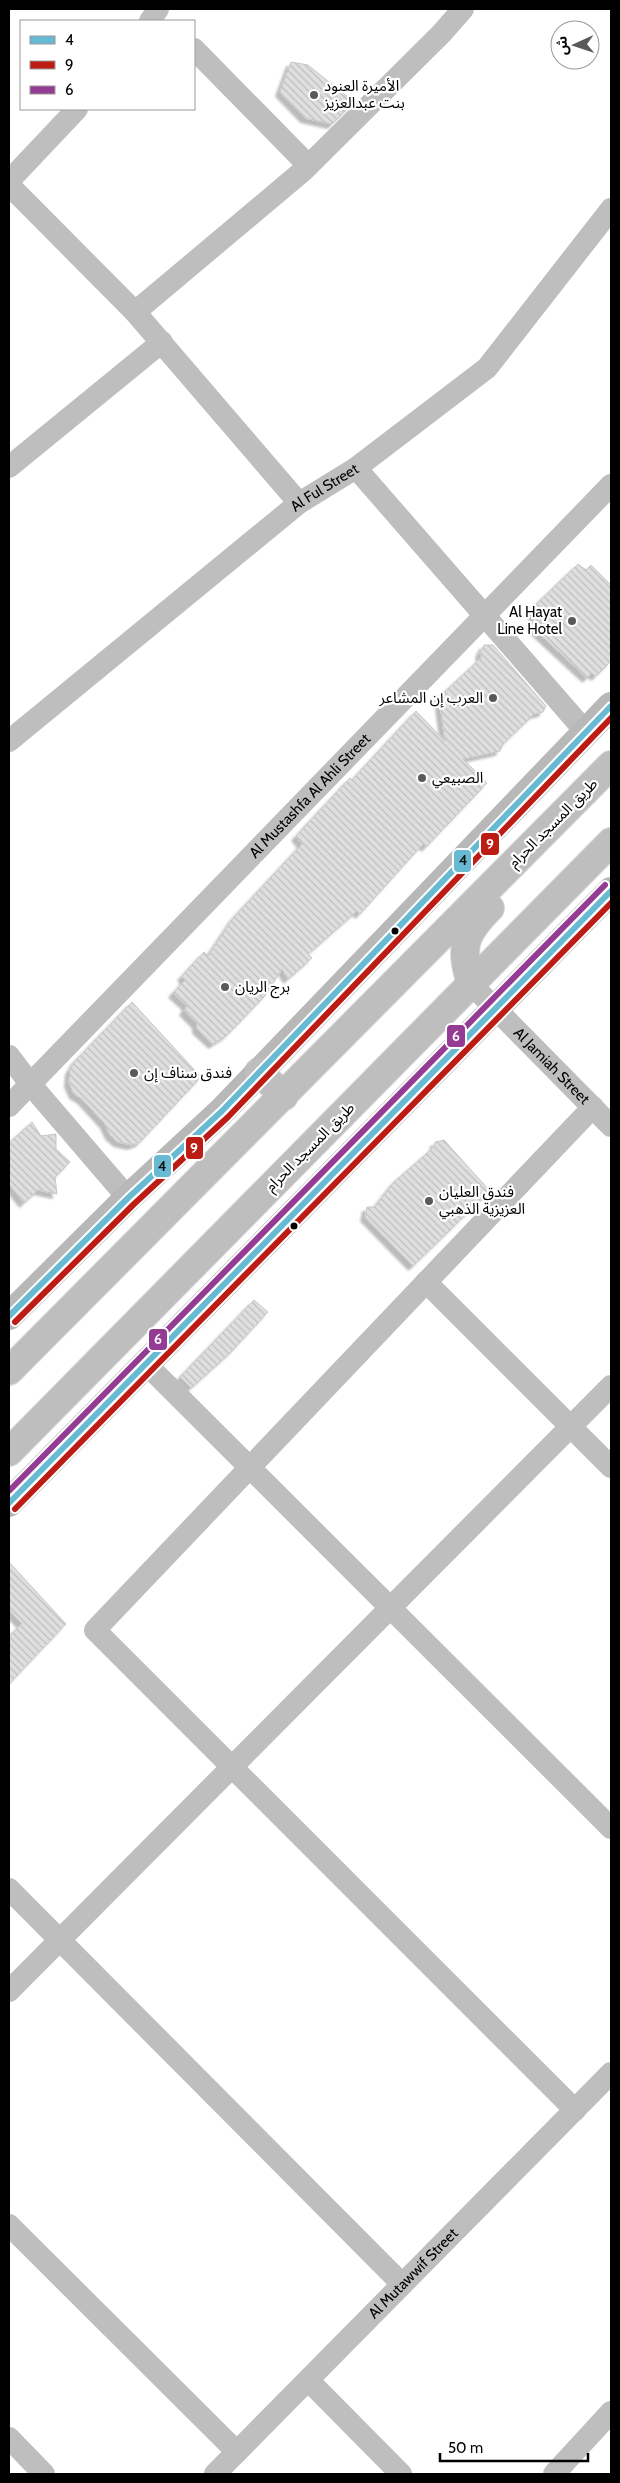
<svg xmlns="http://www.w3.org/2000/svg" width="620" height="2483" viewBox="0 0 620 2483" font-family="Cabin,'Noto Sans Arabic',sans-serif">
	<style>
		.building { fill: url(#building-back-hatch); stroke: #c7c7c7; filter: url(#shadow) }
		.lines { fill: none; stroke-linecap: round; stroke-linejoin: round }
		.primary-casing { stroke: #dbdbdb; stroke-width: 30 }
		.street { stroke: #bebebe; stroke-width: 22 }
		.secondary { stroke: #b8b8b8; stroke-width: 28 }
		.primary { stroke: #bebebe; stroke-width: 28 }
		.bus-1-casing { stroke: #fff; stroke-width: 10 }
		.bus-2-casing { stroke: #fff; stroke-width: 10 }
		.bus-3-casing { stroke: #fff; stroke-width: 10 }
		.bus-1 { stroke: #67bad1; stroke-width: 6 }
		.bus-2 { stroke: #bc1c14; stroke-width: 6 }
		.bus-3 { stroke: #943c94; stroke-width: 6 }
		.poi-dot { fill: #595959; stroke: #fff; stroke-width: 2 }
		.bus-dot { fill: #000; stroke: #fff; stroke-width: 2 }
		.labels { text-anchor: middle; stroke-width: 4.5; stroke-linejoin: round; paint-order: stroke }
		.poi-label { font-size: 15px; fill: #000; stroke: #fff; text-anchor: start }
		.street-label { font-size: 15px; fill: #000; stroke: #fff }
		.line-badge { stroke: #fff; stroke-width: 2 }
		.badge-label { font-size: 14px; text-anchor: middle; font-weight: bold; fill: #fff }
		.pale-badge-label { font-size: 14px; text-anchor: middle; font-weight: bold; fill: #111 }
	</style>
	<defs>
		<pattern id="building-back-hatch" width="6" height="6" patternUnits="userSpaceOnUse" patternTransform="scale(1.25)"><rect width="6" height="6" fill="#dfdfdf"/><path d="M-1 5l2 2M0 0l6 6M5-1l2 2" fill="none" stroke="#bebebe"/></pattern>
		<filter id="shadow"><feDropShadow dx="-4.5" dy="4.5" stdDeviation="1" flood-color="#0004"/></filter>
	</defs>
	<rect width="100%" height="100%" fill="#fff"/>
	<path class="building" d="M 291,62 L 308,65 L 354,102 L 332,124 L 305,118 L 280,92 Z
		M 578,564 L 586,570 L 591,565 L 611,585 L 611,661 L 596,676 L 592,673 L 587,678 L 530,625 L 535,617 L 529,611 Z
		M 484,645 L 493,645 L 546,706 L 543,712 L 534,714 L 503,744 L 500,751 L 463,759 L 487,783 L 426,847 L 423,844 L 360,914 L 357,911 L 308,954 L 312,958 L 288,979 L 282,969 L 265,996 L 227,1035 L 213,1044 L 197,1029 L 197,1024 L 184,1011 L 187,1006 L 173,993 L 185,980 L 182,976 L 204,952 L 208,956 L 234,917 L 302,844 L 296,836 L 350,778 L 352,780 L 416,711 L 445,741 L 439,697 L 481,658 L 480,653 Z
		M 132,1002 L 201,1077 L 140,1142 L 132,1145 L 118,1142 L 110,1135 L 105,1124 L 82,1099 L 74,1094 L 69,1083 L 70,1070 L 76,1060 Z
		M 32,1122 L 41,1136 L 56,1134 L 56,1149 L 70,1162 L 55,1177 L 57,1194 L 38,1190 L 24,1203 L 9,1184 L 9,1143 Z
		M 444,1140 L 490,1191 L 413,1266 L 365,1217 L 367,1207 L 375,1207 L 394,1182 L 434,1147 L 435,1142 Z
		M 254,1300 L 268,1312 L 231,1352 L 191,1388 L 180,1377 Z
		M 9,1562 L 66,1624 L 9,1684 L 9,1636 L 22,1624 L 9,1610 Z"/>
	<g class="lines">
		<defs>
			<path id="primary" d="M 471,984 C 460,948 463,935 490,908
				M 259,1072 L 284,1096
				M 9,1371 L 611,765
				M 9,1452 L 611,842"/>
		</defs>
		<use href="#primary" class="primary-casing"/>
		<g class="street">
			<path d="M 150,21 L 158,9"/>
			<path d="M 194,49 L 308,165"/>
			<path d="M 9,181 L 77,109"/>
			<path d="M 9,185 L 135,312 L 299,503"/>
			<path d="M 135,312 L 304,170 L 441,34 L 463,9"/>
			<path d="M 9,467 L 162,342"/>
			<path d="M 356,468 L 585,731"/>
			<path id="s1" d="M 9,741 L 299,503 L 356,468 L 487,368 L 611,209"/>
			<path id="s2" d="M 471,984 L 611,1126"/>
			<path d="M 9,1056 L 31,1085 L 128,1198"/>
			<path id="s3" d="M 9,1106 L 611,485"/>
			<path d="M 426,1282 L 611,1467"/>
			<path d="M 145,1363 L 611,1828"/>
			<path d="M 9,1889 L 402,2284"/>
			<path d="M 9,1991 L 611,1386"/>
			<path d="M 575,2110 L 95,1630 L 593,1107"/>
			<path d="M 9,2225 L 237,2452"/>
			<path d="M 308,2380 L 401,2474"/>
			<path d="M 9,2438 L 44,2474"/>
			<path id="s4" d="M 215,2474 L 611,2073"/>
			<path d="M 554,2474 L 611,2412"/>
		</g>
		<path class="secondary" d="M 9,1316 L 128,1198 L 222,1111 L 611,706
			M 9,1503 L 611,891"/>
		<use href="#primary" class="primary"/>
		<defs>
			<path id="bus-1" d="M 9,1316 L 128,1198 L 222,1111 L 611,706
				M 9,1503 L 611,891"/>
			<path id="bus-2" d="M 15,1322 L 134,1204 L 228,1117 L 611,718
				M 15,1509 L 611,903"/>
			<path id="bus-3" d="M 9,1491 L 605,885"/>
		</defs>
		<use href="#bus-1" class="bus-1-casing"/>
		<use href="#bus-2" class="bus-2-casing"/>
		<use href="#bus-3" class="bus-3-casing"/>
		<use href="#bus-1" class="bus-1"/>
		<use href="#bus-2" class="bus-2"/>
		<use href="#bus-3" class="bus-3"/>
	</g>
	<g class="poi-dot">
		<circle cx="314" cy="95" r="5"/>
		<circle cx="572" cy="621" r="5"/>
		<circle cx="493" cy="698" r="5"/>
		<circle cx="422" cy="778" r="5"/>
		<circle cx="225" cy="987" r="5"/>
		<circle cx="134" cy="1073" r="5"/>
		<circle cx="429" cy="1201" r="5"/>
	</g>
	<g class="bus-dot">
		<circle cx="395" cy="931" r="4.5"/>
		<circle cx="294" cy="1226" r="4.5"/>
	</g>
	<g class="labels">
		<g class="poi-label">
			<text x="324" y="91">الأميرة العنود<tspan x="324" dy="17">بنت عبدالعزيز</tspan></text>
			<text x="562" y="617" text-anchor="end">Al Hayat<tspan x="562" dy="17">Line Hotel</tspan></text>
			<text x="483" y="703" text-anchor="end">العرب إن المشاعر</text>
			<text x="432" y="783">الصبيعي</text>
			<text x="235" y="992">برج الريان</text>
			<text x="144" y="1078">فندق سناف إن</text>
			<text x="439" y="1197">فندق العليان<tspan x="439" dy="17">العزيزية الذهبي</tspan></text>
		</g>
		<g class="street-label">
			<text dy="5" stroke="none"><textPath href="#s1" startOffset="405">Al Ful Street</textPath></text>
			<text dy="5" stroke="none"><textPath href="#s3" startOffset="432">Al Mustashfa Al Ahli Street</textPath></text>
			<text transform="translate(553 823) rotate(-45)" y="5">طريق المسجد الحرام</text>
			<text dy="5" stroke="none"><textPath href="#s2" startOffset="115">Al Jamiah Street</textPath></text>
			<text transform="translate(310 1147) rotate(-45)" y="5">طريق المسجد الحرام</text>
			<text dy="5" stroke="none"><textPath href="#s4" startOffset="282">Al Mutawwif Street</textPath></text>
		</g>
	</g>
	<g class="line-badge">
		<rect x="480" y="832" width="20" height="24" rx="5" fill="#bc1c14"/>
		<rect x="453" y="849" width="19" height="24" rx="5" fill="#67bad1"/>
		<rect x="446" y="1024" width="20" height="24" rx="5" fill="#943c94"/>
		<rect x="185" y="1136" width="19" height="24" rx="5" fill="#bc1c14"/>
		<rect x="153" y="1154" width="19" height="24" rx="5" fill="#67bad1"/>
		<rect x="148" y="1328" width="20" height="23" rx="5" fill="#943c94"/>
	</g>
	<g class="badge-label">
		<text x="490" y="849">9</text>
		<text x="456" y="1041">6</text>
		<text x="194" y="1153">9</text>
		<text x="158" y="1344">6</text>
	</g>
	<g class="pale-badge-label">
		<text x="463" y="865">4</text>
		<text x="162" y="1171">4</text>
	</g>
	<rect width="620" height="2483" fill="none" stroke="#000000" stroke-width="20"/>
	<rect x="20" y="20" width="175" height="90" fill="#ffffff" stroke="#999999"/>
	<rect x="30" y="36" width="25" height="8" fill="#67bad1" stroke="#999999"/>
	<text x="65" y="45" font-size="15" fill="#000000">4</text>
	<rect x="30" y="61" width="25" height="8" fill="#bc1c14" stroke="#999999"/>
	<text x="65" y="70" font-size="15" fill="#000000">9</text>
	<rect x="30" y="86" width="25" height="8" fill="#943c94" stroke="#999999"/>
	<text x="65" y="95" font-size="15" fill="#000000">6</text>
	<g transform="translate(575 45) rotate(267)"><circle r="24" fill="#ffffff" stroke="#999999"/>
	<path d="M0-4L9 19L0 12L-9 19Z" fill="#595959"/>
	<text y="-8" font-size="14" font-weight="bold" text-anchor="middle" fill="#000000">ش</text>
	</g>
	<path d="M440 2453v8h148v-8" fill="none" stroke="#000000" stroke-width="2.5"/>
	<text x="448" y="2453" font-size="15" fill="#000000" stroke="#ffffff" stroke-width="4" paint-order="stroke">50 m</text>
</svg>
